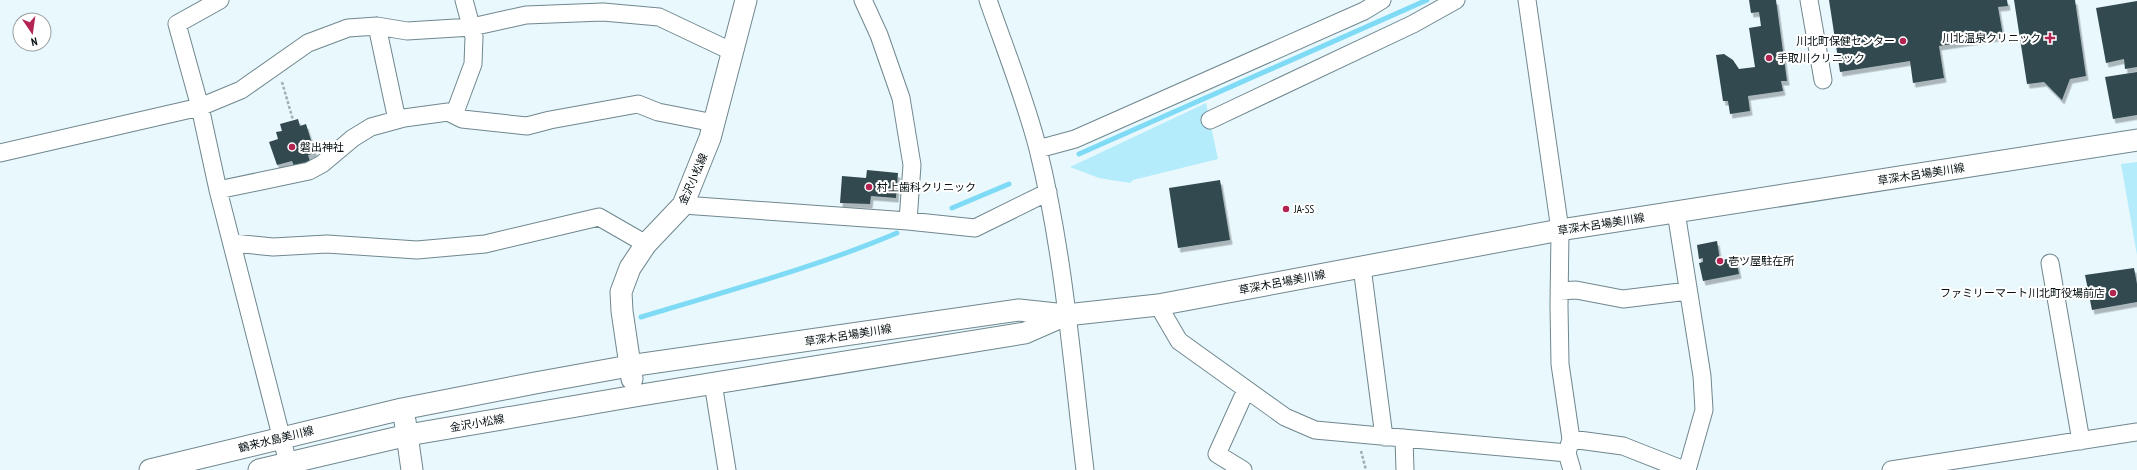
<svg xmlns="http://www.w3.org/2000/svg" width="2137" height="470" viewBox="0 0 2137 470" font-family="'PT Sans Narrow','Noto Sans JP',sans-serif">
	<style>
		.green { fill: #b5ecfc }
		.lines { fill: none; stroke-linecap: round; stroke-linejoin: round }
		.stream { stroke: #7fdbf5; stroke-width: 5 }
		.building { fill: #334950; filter: url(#shadow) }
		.minor-casing { stroke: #6f878e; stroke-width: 19 }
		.major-casing { stroke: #6f878e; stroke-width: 23 }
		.path { stroke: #a1aeb3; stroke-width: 2.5; stroke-dasharray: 3 2; stroke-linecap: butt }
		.minor { stroke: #fff; stroke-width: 17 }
		.major { stroke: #fff; stroke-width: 21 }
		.poi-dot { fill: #b42453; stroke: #fff; stroke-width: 1.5 }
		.labels { text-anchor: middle; stroke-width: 4; stroke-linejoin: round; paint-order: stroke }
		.poi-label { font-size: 11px; fill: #060f12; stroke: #fff; text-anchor: start }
		.street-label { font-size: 11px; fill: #060f12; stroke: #fff }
	</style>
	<defs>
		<filter id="shadow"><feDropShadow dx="2.5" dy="4.5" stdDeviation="0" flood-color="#0004"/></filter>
	</defs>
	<rect width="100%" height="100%" fill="#e8f8fd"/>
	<path class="green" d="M 1206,103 L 1218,159 L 1133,180 L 1130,183 L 1099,178 L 1070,167 Z
		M 2137,162 L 2137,255 L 2121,164 Z"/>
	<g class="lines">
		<path class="stream" d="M 1079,154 L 1427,0
			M 952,208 L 1009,184
			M 641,317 C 727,291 814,268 897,233"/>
	</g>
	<path class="building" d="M 1749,0 L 1776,0 L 1787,81 L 1781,81 L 1783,91 L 1748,96 L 1750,111 L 1730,114 L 1728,101 L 1723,101 L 1716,55 L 1724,54 L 1733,60 L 1739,69 L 1755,67 L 1749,28 L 1761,26 L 1759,12 L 1751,13 Z
		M 1829,0 L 2007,0 L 2008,6 L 1998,7 L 2003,36 L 1939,46 L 1944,78 L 1913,83 L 1910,61 L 1840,72 Z
		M 2014,0 L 2075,0 L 2086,76 L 2070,79 L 2062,100 L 2044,82 L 2027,84 Z
		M 2137,1 L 2137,67 L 2125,69 L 2124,59 L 2106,63 L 2096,8 Z
		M 2137,72 L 2137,115 L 2113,119 L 2105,77 Z
		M 298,119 L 300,126 L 306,124 L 315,153 L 308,155 L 310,161 L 294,166 L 292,161 L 277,165 L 269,142 L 278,139 L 276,132 L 282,131 L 280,124 Z
		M 867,170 L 898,173 L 896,198 L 871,196 L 870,204 L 840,203 L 842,176 L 866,178 Z
		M 1220,180 L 1230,240 L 1178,248 L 1169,188 Z
		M 1717,241 L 1720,260 L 1736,258 L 1739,274 L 1703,281 L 1699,263 L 1703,262 L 1703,258 L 1699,259 L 1697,245 Z
		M 2134,268 L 2137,284 L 2137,302 L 2092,310 L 2085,275 Z"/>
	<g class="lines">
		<defs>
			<path id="minor" d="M 220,0 L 177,24 L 200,107 L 218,190 L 288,463
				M 863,0 L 879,35 L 901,98 L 912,165 L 908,221
				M 988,0 C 1005,49 1025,98 1038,149 C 1064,254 1072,363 1085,470
				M 1527,0 L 1560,230 L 1559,306 L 1560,364 L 1571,439 L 1567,453 L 1572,470
				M 1809,0 L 1823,80
				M 377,26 L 397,120
				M 454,115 L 473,64 L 474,37 L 464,0
				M 1210,120 L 1413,24 L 1456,0
				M 1038,149 L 1075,139 L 1364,11 L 1382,0
				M 0,153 L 200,107 L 241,90 L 308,43 L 348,28 L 377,26 L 407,31 L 472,27 L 526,15 L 603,12 L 659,17 L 733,52
				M 218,190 L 309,171 L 322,164 L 353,138 L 371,127 L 404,118 L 448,112 L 462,119 L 527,126 L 550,120 L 638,104 L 658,112 L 714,123
				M 683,205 L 908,221 L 975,228 L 1048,192
				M 1676,212 L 1702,376 L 1704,410 L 1687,470
				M 233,243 L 273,247 L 327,244 L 417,250 L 485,244 L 599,217 L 646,244
				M 2050,263 L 2081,441
				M 1362,267 L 1384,437
				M 1559,291 L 1576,290 L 1623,299 L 1688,291
				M 1158,305 L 1179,341 L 1285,417 L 1315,430 L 1567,453
				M 713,383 L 727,470
				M 1404,438 L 1405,470
				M 1571,439 L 1623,446 L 1684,470
				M 1243,470 L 1217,454 L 1246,390
				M 1891,470 L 2137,432"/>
			<path id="major" d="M 632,379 L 622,311 L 621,292 L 630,268 L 646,244 L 683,205 L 710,138 L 746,0
				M 405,421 L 412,470
				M 150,470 L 402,409 L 535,383 L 629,366 L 1019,310 L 1066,315 L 1158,305 L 1560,230 L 2137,140
				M 259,470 L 408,435 L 635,396 L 1025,333 L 1066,315"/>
		</defs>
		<use href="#minor" class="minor-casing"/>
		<use href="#major" class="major-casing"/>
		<path class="path" d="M 282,82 L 293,120
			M 1361,451 L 1366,470"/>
		<use href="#minor" class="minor"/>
		<use href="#major" class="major"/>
	</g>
	<g class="poi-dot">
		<path d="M2048 32h4v4h4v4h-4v4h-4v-4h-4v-4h4z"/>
		<circle cx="1903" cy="41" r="4"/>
		<circle cx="1769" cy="58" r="4"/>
		<circle cx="292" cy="147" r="4"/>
		<circle cx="869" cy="187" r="4"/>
		<circle cx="1286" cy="209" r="4"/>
		<circle cx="1720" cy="261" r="4"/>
		<circle cx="2113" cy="293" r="4"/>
	</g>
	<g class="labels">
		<g class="poi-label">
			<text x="2041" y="42" text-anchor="end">川北温泉クリニック</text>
			<text x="1895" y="45" text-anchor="end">川北町保健センター</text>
			<text x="1777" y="62">手取川クリニック</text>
			<text x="300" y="151">磐出神社</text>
			<text x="877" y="191">村上歯科クリニック</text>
			<text x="1294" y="213">JA-SS</text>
			<text x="1728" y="265">壱ツ屋駐在所</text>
			<text x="2105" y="297" text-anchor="end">ファミリーマート川北町役場前店</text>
		</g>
		<g class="street-label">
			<text transform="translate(1921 174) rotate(-9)" y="4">草深木呂場美川線</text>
			<text transform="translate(693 179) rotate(-66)" y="4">金沢小松線</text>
			<text transform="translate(1601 224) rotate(-9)" y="4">草深木呂場美川線</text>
			<text transform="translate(1282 282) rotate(-11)" y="4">草深木呂場美川線</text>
			<text transform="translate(848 335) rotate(-9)" y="4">草深木呂場美川線</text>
			<text transform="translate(477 423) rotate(-10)" y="4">金沢小松線</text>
			<text transform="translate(276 439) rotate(-14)" y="4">鶴来水島美川線</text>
		</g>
	</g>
	<g transform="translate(32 32) rotate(167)"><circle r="19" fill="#ffffff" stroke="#9b9fa0"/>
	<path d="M0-3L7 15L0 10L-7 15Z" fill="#b42453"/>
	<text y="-6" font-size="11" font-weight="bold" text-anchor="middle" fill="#060f12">N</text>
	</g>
</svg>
